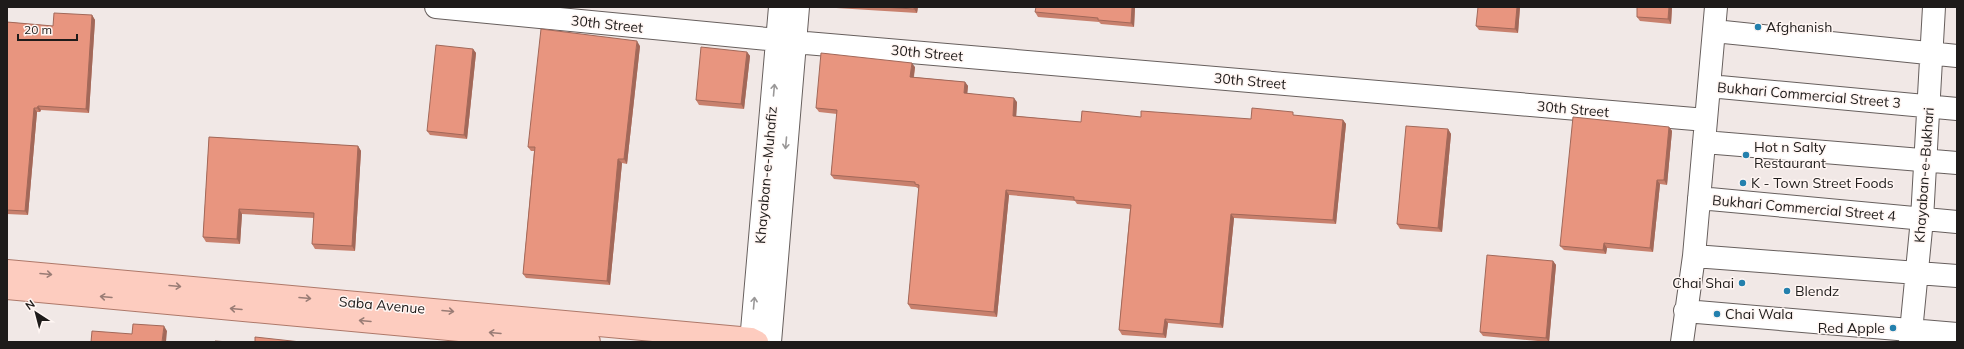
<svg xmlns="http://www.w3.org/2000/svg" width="1964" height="349" viewBox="0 0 1964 349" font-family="Mulish,sans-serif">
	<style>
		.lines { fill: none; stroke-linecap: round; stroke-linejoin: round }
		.minor-casing { stroke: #675f5d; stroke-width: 24 }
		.major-casing { stroke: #ae7869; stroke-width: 24 }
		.minor { stroke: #fff; stroke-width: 22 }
		.major { stroke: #fdccbf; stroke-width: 22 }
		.wall { fill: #c8806d }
		.shaded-wall { fill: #a26859 }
		.building { fill: #e8957f; stroke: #a26859 }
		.oneway { stroke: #9a9898 }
		.oneway2 { stroke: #997c75 }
		.poi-dot { fill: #2480ad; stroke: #fff6f3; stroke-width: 1.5 }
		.labels { text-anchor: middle; stroke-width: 3; stroke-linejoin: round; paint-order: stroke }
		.street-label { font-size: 14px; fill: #1e1b1a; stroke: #fff6f3 }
		.poi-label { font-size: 14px; fill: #1e1b1a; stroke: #fff6f3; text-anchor: start }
	</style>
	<rect width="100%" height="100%" fill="#f1e8e6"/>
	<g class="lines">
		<defs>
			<path id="minor" d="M 436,7 L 778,40
				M 1714,31 L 1957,56
				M 794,42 L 1706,120
				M 1709,86 L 1957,109
				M 1704,142 L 1957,163
				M 1699,198 L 1957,222
				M 1694,256 L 1957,276
				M 1685,311 L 1957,334
				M 751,342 L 780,7
				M 770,342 L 798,7
				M 1682,342 L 1694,256 L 1716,7
				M 1910,342 L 1922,219 L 1934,7"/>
			<path id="major" d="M 7,271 L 751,339 L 757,342
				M 7,288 L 589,342"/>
		</defs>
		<use href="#minor" class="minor-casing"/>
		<use href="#major" class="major-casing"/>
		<use href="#minor" class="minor"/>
		<use href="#major" class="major"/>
	</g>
	<path class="wall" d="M 820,7 L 918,7 L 917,13 Z
		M 1135,7 L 1134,27 L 1101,24 L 1099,22 L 1038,17 L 1035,12 Z
		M 1520,7 L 1518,33 L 1479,30 L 1476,26 Z
		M 1672,7 L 1671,24 L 1640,21 L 1637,17 Z
		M 92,15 L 95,20 L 89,113 L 41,110 L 40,112 L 37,112 L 28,215 L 7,214 L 7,22 L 53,26 Z
		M 640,46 L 627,164 L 622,163 L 610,285 L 526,278 L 523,274 L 534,151 L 531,151 L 528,147 Z
		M 473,49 L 476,53 L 467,139 L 430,135 L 427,131 Z
		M 747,52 L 750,56 L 744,109 L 699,105 L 696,100 Z
		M 915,67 L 914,77 L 965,82 L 968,86 L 967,93 L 1017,102 L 1016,116 L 1081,122 L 1141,117 L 1251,119 L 1296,116 L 1343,120 L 1346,124 L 1336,224 L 1234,218 L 1223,328 L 1168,323 L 1166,338 L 1122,335 L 1119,330 L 1130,209 L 1077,204 L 1075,201 L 1009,195 L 997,317 L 911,309 L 908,304 L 919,189 L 916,187 L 834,179 L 831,175 L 837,114 L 819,112 L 816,108 Z
		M 1669,127 L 1672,131 L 1667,185 L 1660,184 L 1653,252 L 1607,248 L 1606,254 L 1564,250 L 1560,246 Z
		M 1448,129 L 1451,134 L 1442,232 L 1400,229 L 1397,224 Z
		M 209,137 L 358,146 L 361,151 L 355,251 L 315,249 L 312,244 L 314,218 L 242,214 L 240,244 L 206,242 L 203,237 Z
		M 1553,261 L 1556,265 L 1549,342 L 1483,336 L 1480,332 Z"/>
	<path class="shaded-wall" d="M 914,7 L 918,7 L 917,13 L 914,9 Z
		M 1132,7 L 1135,7 L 1134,27 L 1131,23 Z
		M 1517,7 L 1520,7 L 1518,33 L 1515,29 Z
		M 1669,7 L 1672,7 L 1671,24 L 1668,19 Z
		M 92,15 L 95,20 L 89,113 L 86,109 Z
		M 637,41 L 640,46 L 627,164 L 624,159 Z
		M 473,49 L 476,53 L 467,139 L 464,135 Z
		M 747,52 L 750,56 L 744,109 L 741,104 Z
		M 912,63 L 915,67 L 913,81 L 910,77 Z
		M 965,82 L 968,86 L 967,97 L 964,93 Z
		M 1014,98 L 1017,102 L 1016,120 L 1013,116 Z
		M 38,106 L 41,110 L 40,112 L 37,108 Z
		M 34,108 L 37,112 L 28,215 L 25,211 Z
		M 1343,120 L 1346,124 L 1336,224 L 1333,220 Z
		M 1669,127 L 1672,131 L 1667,185 L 1664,180 Z
		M 1448,129 L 1451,134 L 1442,232 L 1438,228 Z
		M 358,146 L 361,151 L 355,251 L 352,246 Z
		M 618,159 L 622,163 L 610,285 L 607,281 Z
		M 1657,180 L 1660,184 L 1653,252 L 1650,248 Z
		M 1006,190 L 1009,195 L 997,317 L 994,312 Z
		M 239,209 L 242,214 L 240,244 L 237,239 Z
		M 1231,214 L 1234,218 L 1223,328 L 1220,324 Z
		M 1604,243 L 1607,248 L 1606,254 L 1603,250 Z
		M 1553,261 L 1556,265 L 1549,342 L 1546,338 Z
		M 1165,319 L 1168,323 L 1166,338 L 1163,334 Z
		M 164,326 L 167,331 L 166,342 L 162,342 Z"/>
	<path class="building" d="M 882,7 L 914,7 L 914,9 Z
		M 1036,7 L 1132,7 L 1131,23 L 1098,20 L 1098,18 L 1035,12 Z
		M 1478,7 L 1517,7 L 1515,29 L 1476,26 Z
		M 1637,7 L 1669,7 L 1668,19 L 1637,17 Z
		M 54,13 L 92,15 L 86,109 L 38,106 L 37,108 L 34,108 L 25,211 L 7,210 L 7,22 L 53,26 Z
		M 541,29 L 637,41 L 624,159 L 618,159 L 607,281 L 523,274 L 535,147 L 528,147 Z
		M 436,45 L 473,49 L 464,135 L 427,131 Z
		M 701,47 L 747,52 L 741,104 L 696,100 Z
		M 821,53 L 912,63 L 910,77 L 965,82 L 964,93 L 1014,98 L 1013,116 L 1081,122 L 1082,111 L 1141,117 L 1141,111 L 1251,119 L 1252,108 L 1293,112 L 1293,115 L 1343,120 L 1333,220 L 1231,214 L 1220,324 L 1165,319 L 1163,334 L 1119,330 L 1131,205 L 1074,200 L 1074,197 L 1006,190 L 994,312 L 908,304 L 919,185 L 915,184 L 915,182 L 831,175 L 837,110 L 816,108 Z
		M 1573,117 L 1669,127 L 1664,180 L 1657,180 L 1650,248 L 1604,243 L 1603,250 L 1560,246 Z
		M 1406,126 L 1448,129 L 1438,228 L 1397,224 Z
		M 209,137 L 358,146 L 352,246 L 312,244 L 314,213 L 239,209 L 237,239 L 203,237 Z
		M 1487,255 L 1553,261 L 1546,338 L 1480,332 Z
		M 133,324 L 164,326 L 162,342 L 91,342 L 92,331 L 132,334 Z
		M 255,337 L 301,342 L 255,342 Z
		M 215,341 L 229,342 L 215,342 Z"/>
	<defs><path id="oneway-shaft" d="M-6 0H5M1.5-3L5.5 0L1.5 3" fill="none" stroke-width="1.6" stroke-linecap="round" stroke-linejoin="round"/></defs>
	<g class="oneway">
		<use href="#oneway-shaft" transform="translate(774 90) rotate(-85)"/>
		<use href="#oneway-shaft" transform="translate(786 143) rotate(95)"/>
		<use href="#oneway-shaft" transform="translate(754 303) rotate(-85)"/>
	</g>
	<g class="oneway2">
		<use href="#oneway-shaft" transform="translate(46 274) rotate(5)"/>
		<use href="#oneway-shaft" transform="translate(175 286) rotate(5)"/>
		<use href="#oneway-shaft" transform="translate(106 297) rotate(-175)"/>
		<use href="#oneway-shaft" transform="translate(305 298) rotate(5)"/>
		<use href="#oneway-shaft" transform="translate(236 309) rotate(-175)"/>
		<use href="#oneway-shaft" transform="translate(448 311) rotate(5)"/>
		<use href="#oneway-shaft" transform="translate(365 321) rotate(-175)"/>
		<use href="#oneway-shaft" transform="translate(495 333) rotate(-175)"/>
	</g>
	<g class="poi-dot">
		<circle cx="1758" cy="27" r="4"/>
		<circle cx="1746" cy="155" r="4"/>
		<circle cx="1743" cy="183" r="4"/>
		<circle cx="1742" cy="283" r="4"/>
		<circle cx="1787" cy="291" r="4"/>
		<circle cx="1717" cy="314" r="4"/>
		<circle cx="1893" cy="328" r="4"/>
	</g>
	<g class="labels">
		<g class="street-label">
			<text transform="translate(607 24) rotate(6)" y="5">30th Street</text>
			<text transform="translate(927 53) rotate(5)" y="5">30th Street</text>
			<text transform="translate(1250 81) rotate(5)" y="5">30th Street</text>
			<text transform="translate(1809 95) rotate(5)" y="5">Bukhari Commercial Street 3</text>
			<text transform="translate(1573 109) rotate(5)" y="5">30th Street</text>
			<text transform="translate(766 175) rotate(-85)" y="5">Khayaban-e-Muhafiz</text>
			<text transform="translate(1924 175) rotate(-86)" y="5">Khayaban-e-Bukhari</text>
			<text transform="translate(1804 208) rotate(5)" y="5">Bukhari Commercial Street 4</text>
			<text transform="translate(382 305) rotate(5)" y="5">Saba Avenue</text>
		</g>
		<g class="poi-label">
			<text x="1766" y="32">Afghanish</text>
			<text x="1754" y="152">Hot n Salty<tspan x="1754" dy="16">Restaurant</tspan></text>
			<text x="1751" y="188">K - Town Street Foods</text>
			<text x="1734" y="288" text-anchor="end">Chai Shai</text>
			<text x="1795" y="296">Blendz</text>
			<text x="1725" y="319">Chai Wala</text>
			<text x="1885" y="333" text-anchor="end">Red Apple</text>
		</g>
	</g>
	<rect width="1964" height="349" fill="none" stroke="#1e1b1a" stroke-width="16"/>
	<g transform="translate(36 313) rotate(324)" stroke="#fff6f3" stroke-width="3" paint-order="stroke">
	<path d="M0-3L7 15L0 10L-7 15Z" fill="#1e1b1a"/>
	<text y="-6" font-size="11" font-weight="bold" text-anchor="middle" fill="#1e1b1a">N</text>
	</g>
	<path d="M18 34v6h59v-6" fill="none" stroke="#1e1b1a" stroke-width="2"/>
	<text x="24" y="34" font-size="12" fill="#1e1b1a" stroke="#fff6f3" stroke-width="3" paint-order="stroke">20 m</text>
</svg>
